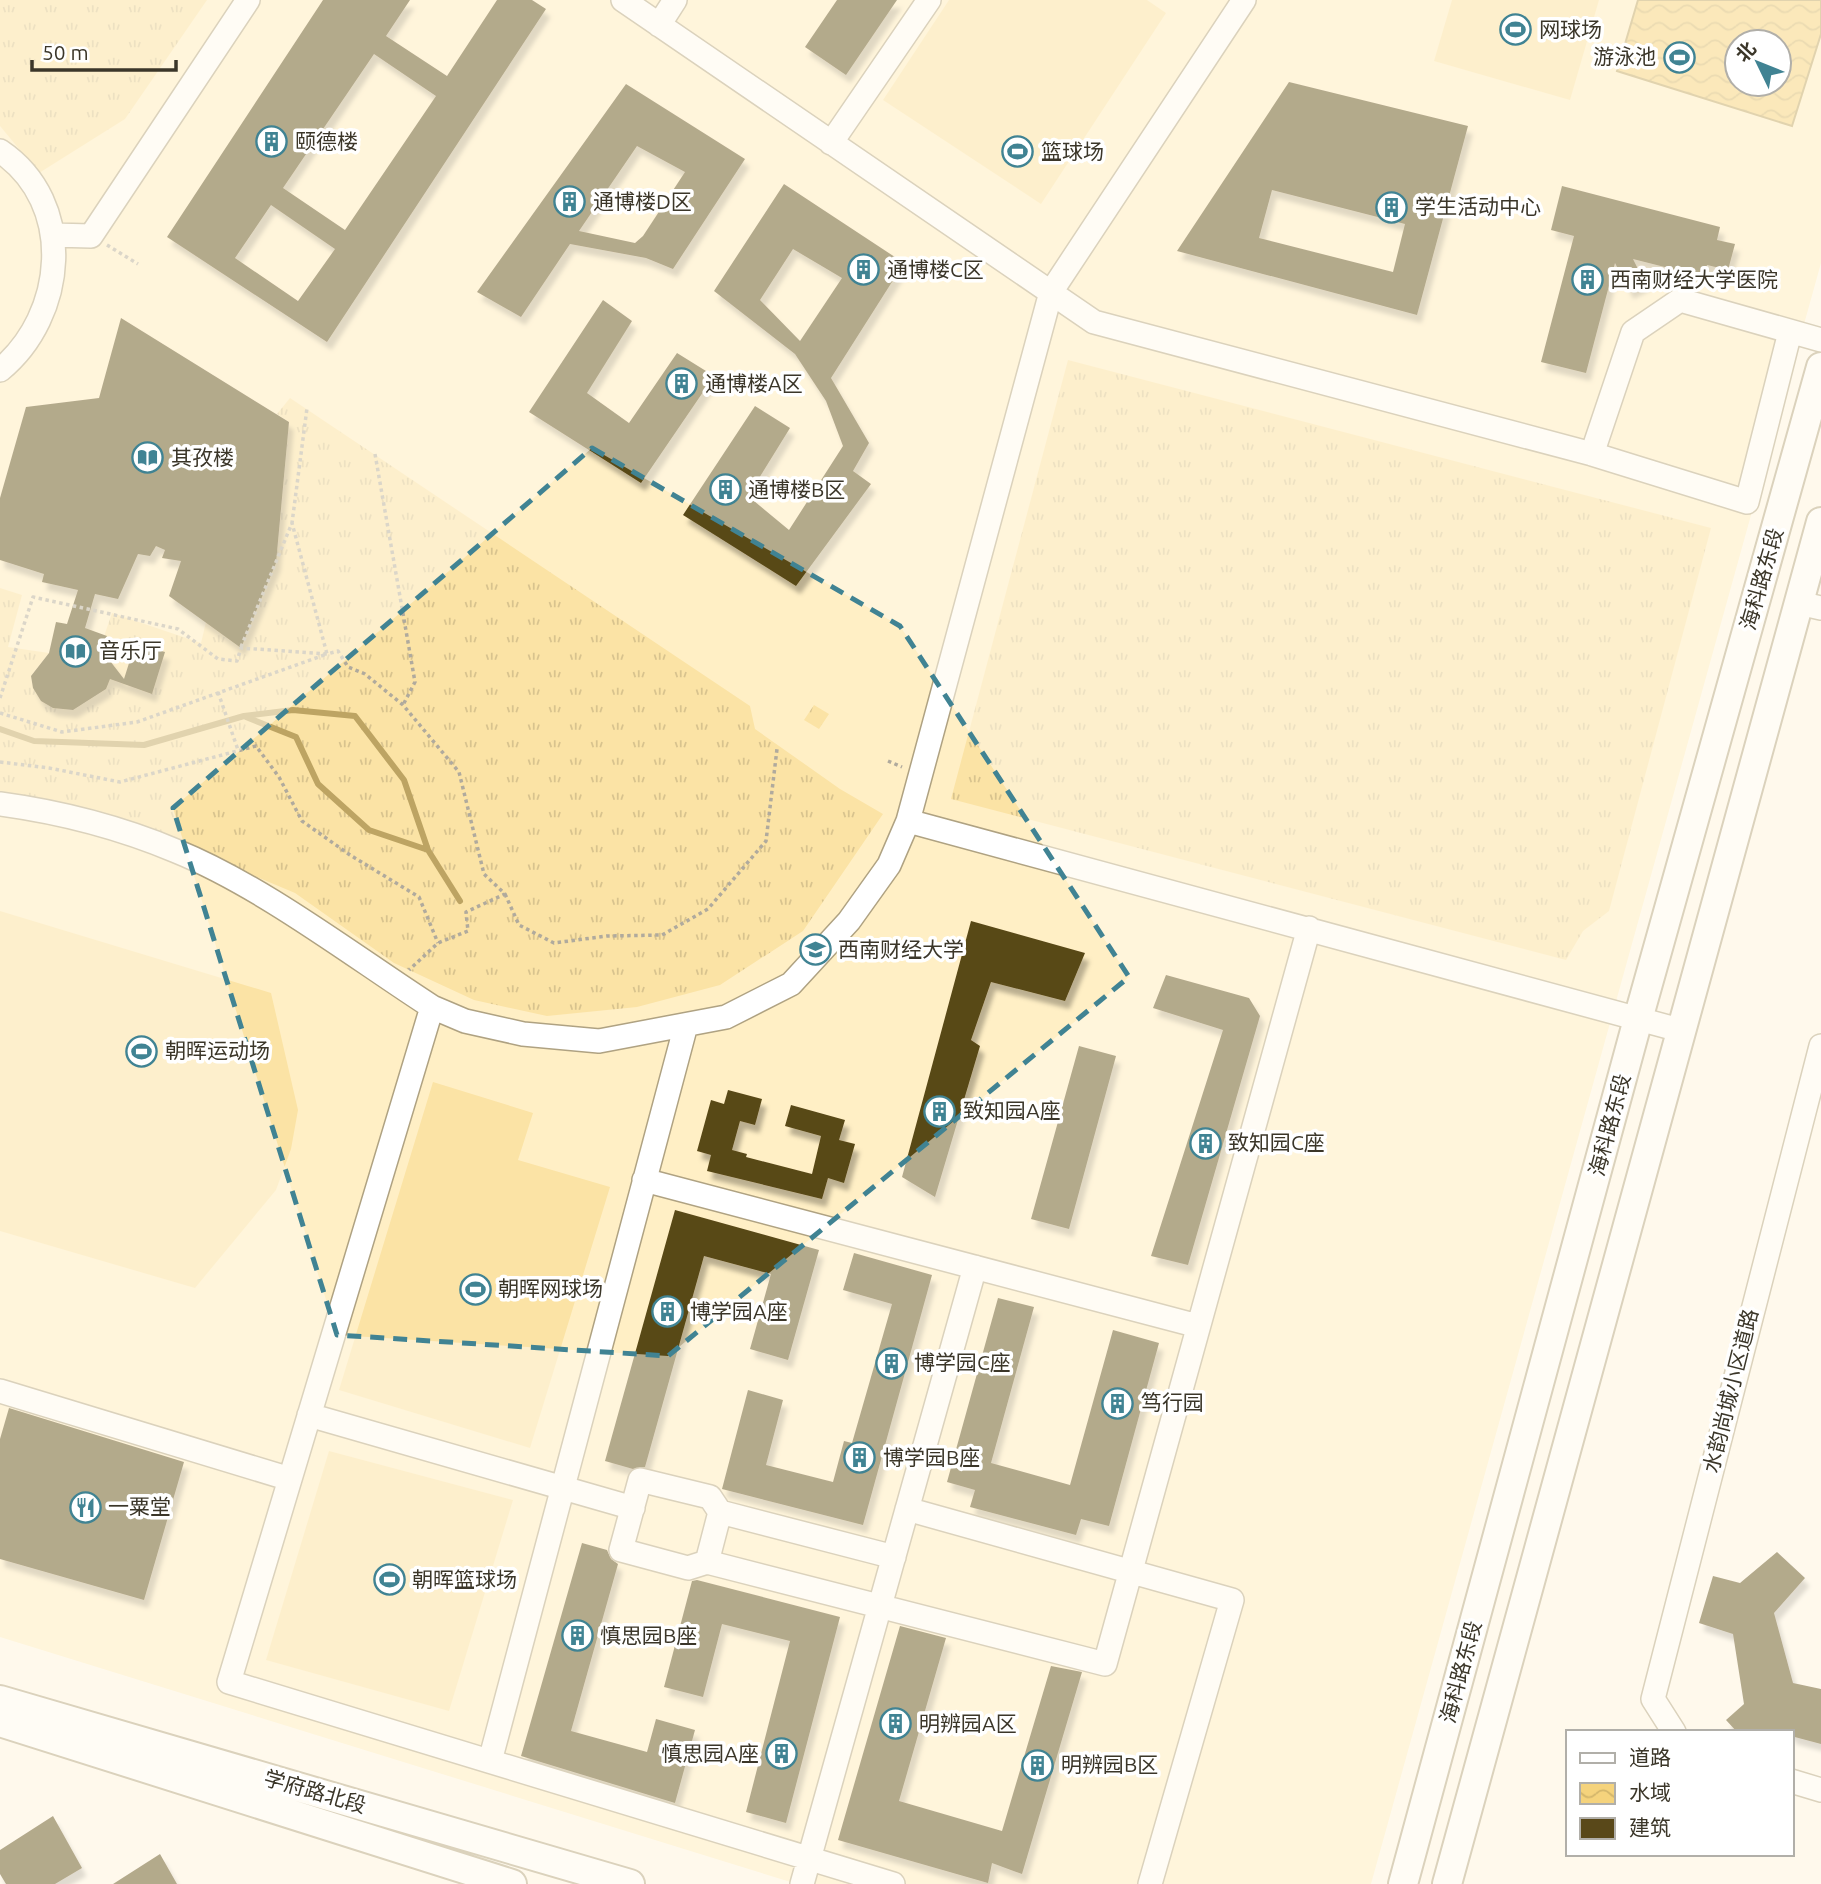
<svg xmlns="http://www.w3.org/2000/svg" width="1821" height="1884" viewBox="0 0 1821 1884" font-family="Ubuntu,'Noto Sans SC',sans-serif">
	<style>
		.built { fill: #ffefc5; fill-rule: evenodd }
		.grass { fill: url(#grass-tufts) }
		.pitch { fill: #fbe3a5 }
		.water { fill: url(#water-waves); stroke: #bda463; stroke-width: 2; fill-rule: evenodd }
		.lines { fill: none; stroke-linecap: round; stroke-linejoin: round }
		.stream { stroke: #bda463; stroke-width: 6 }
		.building { fill: #594819; fill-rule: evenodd; filter: url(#shadow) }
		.minor-casing { stroke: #afa282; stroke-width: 26 }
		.major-casing { stroke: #afa282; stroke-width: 32 }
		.path { stroke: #b0aa9d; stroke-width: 3.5; stroke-dasharray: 3.5 3.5; stroke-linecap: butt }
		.minor { stroke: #fff; stroke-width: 23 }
		.major { stroke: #fff; stroke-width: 28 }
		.marked { fill: none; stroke: #408393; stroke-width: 5; stroke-dasharray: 14 9; stroke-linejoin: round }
		.labels { text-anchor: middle; stroke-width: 7; stroke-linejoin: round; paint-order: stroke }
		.poi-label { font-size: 21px; fill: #3b3629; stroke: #fff; text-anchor: start }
		.street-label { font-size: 21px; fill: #3b3629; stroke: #fff }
	</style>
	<defs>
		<pattern id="grass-tufts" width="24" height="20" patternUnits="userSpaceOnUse" patternTransform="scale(1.75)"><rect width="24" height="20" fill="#fbe3a5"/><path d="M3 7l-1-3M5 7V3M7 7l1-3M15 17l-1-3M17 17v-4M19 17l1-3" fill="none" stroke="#d8c38e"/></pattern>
		<pattern id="water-waves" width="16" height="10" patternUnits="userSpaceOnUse" patternTransform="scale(1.75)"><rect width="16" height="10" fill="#f5d37c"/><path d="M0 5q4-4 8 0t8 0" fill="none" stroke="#d3b66b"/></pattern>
		<filter id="shadow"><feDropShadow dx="4.5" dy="8" stdDeviation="2" flood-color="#0004"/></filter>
	</defs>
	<rect width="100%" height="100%" fill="#fff9ec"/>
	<path class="built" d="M 0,0 L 1821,0 L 1821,263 L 1371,1884 L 797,1884 L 0,1637 ZM 1737,42 L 1779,42 L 1779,84 L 1737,84 Z"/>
	<path class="grass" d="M 0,0 L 207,0 L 125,119 L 39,173 L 0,126 Z
		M 1068,360 L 1711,528 L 1609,911 L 1583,931 L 1566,960 L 951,799 Z
		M 290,398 L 750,706 L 755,729 L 840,789 L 883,814 L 803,931 L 720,985 L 637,1007 L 547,1016 L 474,1000 L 394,963 L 295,893 L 146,830 L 53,815 L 0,792 L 0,588 L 22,595 L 8,647 L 49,653 L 31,676 C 34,701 50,707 73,710 L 106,689 L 111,667 L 100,648 L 112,613 L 201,643 L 206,622 L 276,563 L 289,422 L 277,414 Z
		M 814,705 L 829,714 L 819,729 L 804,720 Z"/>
	<path class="pitch" d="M 949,0 L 1147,0 L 1166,13 L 1041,204 L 883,100 Z
		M 1452,0 L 1599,0 L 1570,100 L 1434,61 Z
		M 0,911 L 271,993 L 298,1110 L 291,1149 L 276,1190 L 195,1288 L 0,1231 Z
		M 433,1082 L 533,1113 L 518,1160 L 610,1187 L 530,1448 L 339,1390 Z
		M 329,1451 L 513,1500 L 449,1711 L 266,1660 Z"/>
	<path class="water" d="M 1638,0 L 1821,0 L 1821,34 L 1792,126 L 1617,71 ZM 1737,42 L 1779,42 L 1779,84 L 1737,84 Z"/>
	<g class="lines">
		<path class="stream" d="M 246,717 L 296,737 L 318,784 L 369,830 L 428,850
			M 0,729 L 34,741 L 144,745 L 244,716 L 293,710 L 355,716 L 404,780 L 428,850 L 460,901"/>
	</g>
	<path class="building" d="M 323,0 L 410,0 L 386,36 L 447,76 L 497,0 L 532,0 L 546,9 L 327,342 L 167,237 ZM 374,54 L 436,96 L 345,230 L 283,188 ZM 271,205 L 335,249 L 298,301 L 235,258 Z
		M 837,0 L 897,0 L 846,75 L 805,47 Z
		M 1289,82 L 1468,126 L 1417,315 L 1177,251 ZM 1272,190 L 1405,224 L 1393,272 L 1259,238 Z
		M 626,84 L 745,159 L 673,269 L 646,258 L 570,244 L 521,317 L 477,292 ZM 637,146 L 685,172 L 643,236 L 635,243 L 579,231 Z
		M 784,184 L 904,263 L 831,378 L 869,443 L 853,471 L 871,484 L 796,586 L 683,515 L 755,406 L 790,428 L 748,496 L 789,530 L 843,446 L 826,401 L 795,354 L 714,291 ZM 793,249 L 842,278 L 800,341 L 760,300 Z
		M 1562,186 L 1720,227 L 1717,240 L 1735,244 L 1728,270 L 1707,265 L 1704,277 L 1633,259 L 1645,283 L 1629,291 L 1615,263 L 1586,373 L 1541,362 L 1574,236 L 1551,230 Z
		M 603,300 L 632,321 L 587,393 L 629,423 L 677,353 L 714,376 L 641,483 L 529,412 Z
		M 121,318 L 289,422 L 276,563 L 241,648 L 169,596 L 181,561 L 162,558 L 165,550 L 156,546 L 150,556 L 138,554 L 118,599 L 95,594 L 85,628 L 107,636 L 100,648 L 124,679 L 135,644 L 165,652 L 152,694 L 110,679 L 106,689 L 73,710 L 53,708 L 41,701 L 33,688 L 31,676 L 49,653 L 56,622 L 67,624 L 78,590 L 42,582 L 44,574 L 0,560 L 0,498 L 26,407 L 99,398 Z
		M 971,921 L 1085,953 L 1065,1001 L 991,982 L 971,1040 L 980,1046 L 935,1197 L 902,1177 Z
		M 1166,975 L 1249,998 L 1260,1016 L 1188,1265 L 1151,1256 L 1223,1030 L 1153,1008 Z
		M 1079,1046 L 1116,1056 L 1069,1229 L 1031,1219 Z
		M 728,1090 L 762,1099 L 755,1125 L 740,1121 L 732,1150 L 747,1154 L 746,1157 L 812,1174 L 821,1136 L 785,1126 L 791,1105 L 845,1120 L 839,1140 L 855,1144 L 844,1183 L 828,1178 L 822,1199 L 707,1171 L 711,1155 L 697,1151 L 711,1100 L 724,1104 Z
		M 675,1210 L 819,1250 L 788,1360 L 750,1349 L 771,1274 L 704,1256 L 645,1467 L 633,1469 L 605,1461 Z
		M 854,1253 L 932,1275 L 863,1525 L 722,1489 L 748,1390 L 783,1400 L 766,1465 L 833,1482 L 844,1441 L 852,1443 L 892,1304 L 843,1290 Z
		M 998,1298 L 1034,1307 L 991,1463 L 1070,1485 L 1113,1330 L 1159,1343 L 1109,1526 L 1081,1519 L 1076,1535 L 970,1507 L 975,1490 L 947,1482 Z
		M 9,1408 L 184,1462 L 144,1600 L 0,1559 L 0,1439 Z
		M 582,1543 L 607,1550 L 611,1559 L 618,1564 L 571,1731 L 647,1752 L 656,1719 L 695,1730 L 675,1803 L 521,1756 Z
		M 1777,1552 L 1805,1578 L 1774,1613 L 1793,1683 L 1821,1689 L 1821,1744 L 1791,1736 L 1791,1732 L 1737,1732 L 1726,1720 L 1744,1704 L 1733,1634 L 1699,1623 L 1713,1576 L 1740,1583 Z
		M 697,1580 L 840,1617 L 786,1823 L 746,1812 L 790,1641 L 722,1624 L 703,1697 L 664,1687 L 692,1581 Z
		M 900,1626 L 946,1638 L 899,1801 L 1002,1831 L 1051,1666 L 1082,1672 L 1022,1874 L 992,1863 L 988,1883 L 838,1840 Z
		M 53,1816 L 82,1868 L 55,1884 L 6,1884 L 0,1874 L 0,1850 Z
		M 160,1854 L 177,1884 L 113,1884 Z"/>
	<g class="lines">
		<defs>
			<path id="minor" d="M 623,0 L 1094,322 L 1592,454 L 1747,502 L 1790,332
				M 659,25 L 675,0
				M 831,143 L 929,0
				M 0,151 C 77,203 66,316 0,370
				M 53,235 L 91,236 L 248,0
				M 1592,454 L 1633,332 L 1680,300 L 1821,340
				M 1799,603 L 1821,608
				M 0,804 C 59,812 121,828 176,851 C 262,886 353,956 432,1007 L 465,1021 L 523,1034 L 599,1041 L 726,1017 L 791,984 L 849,921 L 889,865 L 908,821 L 1051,292 L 1244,0
				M 908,821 L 1683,1031
				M 432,1007 L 229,1682 L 893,1884
				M 644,1180 L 1198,1326
				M 0,1391 L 290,1479
				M 309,1415 L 633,1508
				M 907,1509 L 1232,1600 L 1150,1884
				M 894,1557 L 720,1512 L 710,1497 L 640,1480 L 621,1550 L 688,1568 L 707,1562 L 1105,1664 L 1309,928
				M 707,1562 L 720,1512
				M 1674,1732 L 1653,1699 L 1821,1046
				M 490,1761 L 686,1025
				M 1791,1781 L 1821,1790
				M 802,1884 L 975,1267"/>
			<path id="major" d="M 0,1700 L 630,1884
				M 0,1722 L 512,1884
				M 1403,1884 L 1640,1012 L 1821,367
				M 1447,1884 L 1821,522"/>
		</defs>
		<use href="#minor" class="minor-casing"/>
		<use href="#major" class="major-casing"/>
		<path class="path" d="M 107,245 L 138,264
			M 375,454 L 415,682 L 403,705
			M 241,647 L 292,523 L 307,408
			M 218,692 L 238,750
			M 0,698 L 33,597 L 178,629 L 218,659 L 237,661 L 241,648 L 327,654 L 338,651 L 348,667 L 365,674 L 403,705 L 459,772 L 484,874 L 505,894 L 466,912 L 468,931 L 438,943 L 409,970
			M 0,713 L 62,732 L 137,722 L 327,654 L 292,523
			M 888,761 L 902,767
			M 0,762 L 49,768 L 120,782 L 256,746 L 279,777 L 302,821 L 350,855 L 419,897 L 438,943
			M 505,894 L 519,925 L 554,943 L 607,936 L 662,935 L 708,909 L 766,841 L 777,749"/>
		<use href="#minor" class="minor"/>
		<use href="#major" class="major"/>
	</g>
	<path d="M0 0H1821V1884H0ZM 592,448 L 900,626 L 1129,977 L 668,1356 L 337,1335 L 173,808 Z" fill="#fff9ec" fill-opacity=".55" fill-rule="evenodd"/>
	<path class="marked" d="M 592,448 L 900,626 L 1129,977 L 668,1356 L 337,1335 L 173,808 Z"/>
	<defs>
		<symbol id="stadium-ring" viewBox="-11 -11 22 22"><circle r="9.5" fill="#fff" stroke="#408393" stroke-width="1.5"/><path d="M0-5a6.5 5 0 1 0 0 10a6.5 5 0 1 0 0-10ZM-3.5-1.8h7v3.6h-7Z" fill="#408393"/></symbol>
		<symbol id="building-ring" viewBox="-11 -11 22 22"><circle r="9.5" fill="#fff" stroke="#408393" stroke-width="1.5"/><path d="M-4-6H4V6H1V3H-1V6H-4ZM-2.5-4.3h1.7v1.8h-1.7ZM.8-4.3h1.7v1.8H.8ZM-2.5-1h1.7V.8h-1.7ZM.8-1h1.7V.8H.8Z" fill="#408393"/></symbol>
		<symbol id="library-ring" viewBox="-11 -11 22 22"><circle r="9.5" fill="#fff" stroke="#408393" stroke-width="1.5"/><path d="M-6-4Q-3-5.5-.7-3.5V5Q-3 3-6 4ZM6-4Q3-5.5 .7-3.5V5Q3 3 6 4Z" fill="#408393"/></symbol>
		<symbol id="university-ring" viewBox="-11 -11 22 22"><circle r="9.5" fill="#fff" stroke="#408393" stroke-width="1.5"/><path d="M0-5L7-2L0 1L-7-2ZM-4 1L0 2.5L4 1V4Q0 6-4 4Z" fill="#408393"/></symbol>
		<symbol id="restaurant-ring" viewBox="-11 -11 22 22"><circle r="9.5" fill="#fff" stroke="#408393" stroke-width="1.5"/><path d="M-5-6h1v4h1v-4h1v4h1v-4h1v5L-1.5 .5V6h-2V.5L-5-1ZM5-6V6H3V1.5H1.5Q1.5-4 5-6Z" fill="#408393"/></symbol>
	</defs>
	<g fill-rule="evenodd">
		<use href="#stadium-ring" x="1498" y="12" width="35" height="35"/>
		<use href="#stadium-ring" x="1662" y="40" width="35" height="35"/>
		<use href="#building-ring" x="254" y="124" width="35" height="35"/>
		<use href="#stadium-ring" x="1000" y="134" width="35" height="35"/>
		<use href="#building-ring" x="552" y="184" width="35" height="35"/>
		<use href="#building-ring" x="1374" y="190" width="35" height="35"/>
		<use href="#building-ring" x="846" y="252" width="35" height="35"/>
		<use href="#building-ring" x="1570" y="262" width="35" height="35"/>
		<use href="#building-ring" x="664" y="366" width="35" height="35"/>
		<use href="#library-ring" x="130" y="440" width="35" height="35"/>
		<use href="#building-ring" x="708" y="472" width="35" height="35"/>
		<use href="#library-ring" x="58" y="634" width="35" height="35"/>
		<use href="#university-ring" x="798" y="932" width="35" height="35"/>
		<use href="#stadium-ring" x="124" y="1034" width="35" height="35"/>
		<use href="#building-ring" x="922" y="1094" width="35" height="35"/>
		<use href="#building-ring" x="1188" y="1126" width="35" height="35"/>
		<use href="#stadium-ring" x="458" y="1272" width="35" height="35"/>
		<use href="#building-ring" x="650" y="1294" width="35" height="35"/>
		<use href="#building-ring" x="874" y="1346" width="35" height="35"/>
		<use href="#building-ring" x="1100" y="1386" width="35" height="35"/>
		<use href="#building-ring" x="842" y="1440" width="35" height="35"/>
		<use href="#restaurant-ring" x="68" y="1490" width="35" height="35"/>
		<use href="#stadium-ring" x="372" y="1562" width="35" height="35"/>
		<use href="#building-ring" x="560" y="1618" width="35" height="35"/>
		<use href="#building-ring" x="878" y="1706" width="35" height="35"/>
		<use href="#building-ring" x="764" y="1736" width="35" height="35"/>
		<use href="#building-ring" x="1020" y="1748" width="35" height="35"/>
	</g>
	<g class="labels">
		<g class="poi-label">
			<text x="1539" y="37">网球场</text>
			<text x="1656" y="64" text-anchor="end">游泳池</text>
			<text x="295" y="149">颐德楼</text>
			<text x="1041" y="159">篮球场</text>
			<text x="593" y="209">通博楼D区</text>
			<text x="1415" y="214">学生活动中心</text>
			<text x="887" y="277">通博楼C区</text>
			<text x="1610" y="287">西南财经大学医院</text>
			<text x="705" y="391">通博楼A区</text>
			<text x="171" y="465">其孜楼</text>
			<text x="748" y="497">通博楼B区</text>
			<text x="99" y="658">音乐厅</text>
			<text x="838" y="957">西南财经大学</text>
			<text x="165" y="1058">朝晖运动场</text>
			<text x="963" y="1118">致知园A座</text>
			<text x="1228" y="1150">致知园C座</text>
			<text x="498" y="1296">朝晖网球场</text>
			<text x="690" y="1319">博学园A座</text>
			<text x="914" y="1370">博学园C座</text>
			<text x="1141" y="1410">笃行园</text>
			<text x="883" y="1465">博学园B座</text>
			<text x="108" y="1514">一粟堂</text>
			<text x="412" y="1587">朝晖篮球场</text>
			<text x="600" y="1643">慎思园B座</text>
			<text x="919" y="1731">明辨园A区</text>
			<text x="759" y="1761" text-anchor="end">慎思园A座</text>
			<text x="1061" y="1772">明辨园B区</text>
		</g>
		<g class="street-label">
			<text transform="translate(1762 579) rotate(-74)" y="7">海科路东段</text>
			<text transform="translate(1610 1125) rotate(-75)" y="7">海科路东段</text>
			<text transform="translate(1731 1391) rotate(-76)" y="7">水韵尚城小区道路</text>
			<text transform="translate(1461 1672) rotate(-75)" y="7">海科路东段</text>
			<text transform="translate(315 1792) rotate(16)" y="7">学府路北段</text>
		</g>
	</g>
	<rect x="1566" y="1730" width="228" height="126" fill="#ffffff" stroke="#b1afa9" stroke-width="2"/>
	<rect x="1580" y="1753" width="35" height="10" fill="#ffffff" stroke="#b1afa9" stroke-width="2"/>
	<text x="1629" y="1765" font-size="21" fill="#3b3629">道路</text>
	<rect x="1580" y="1783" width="35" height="21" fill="url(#water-waves)" stroke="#b1afa9" stroke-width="2"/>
	<text x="1629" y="1800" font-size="21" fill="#3b3629">水域</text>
	<rect x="1580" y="1818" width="35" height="21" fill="#594819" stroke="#b1afa9" stroke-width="2"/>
	<text x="1629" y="1835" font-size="21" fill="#3b3629">建筑</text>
	<g transform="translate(1758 63) rotate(313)"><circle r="33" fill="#ffffff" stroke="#b1afa9" stroke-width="2"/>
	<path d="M0-5L12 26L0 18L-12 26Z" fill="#408393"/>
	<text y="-10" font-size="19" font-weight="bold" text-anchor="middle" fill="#3b3629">北</text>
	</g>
	<path d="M32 60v10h144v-10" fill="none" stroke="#3b3629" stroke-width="3.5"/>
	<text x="42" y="60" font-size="21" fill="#3b3629" stroke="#ffffff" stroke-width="5" paint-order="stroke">50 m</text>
</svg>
